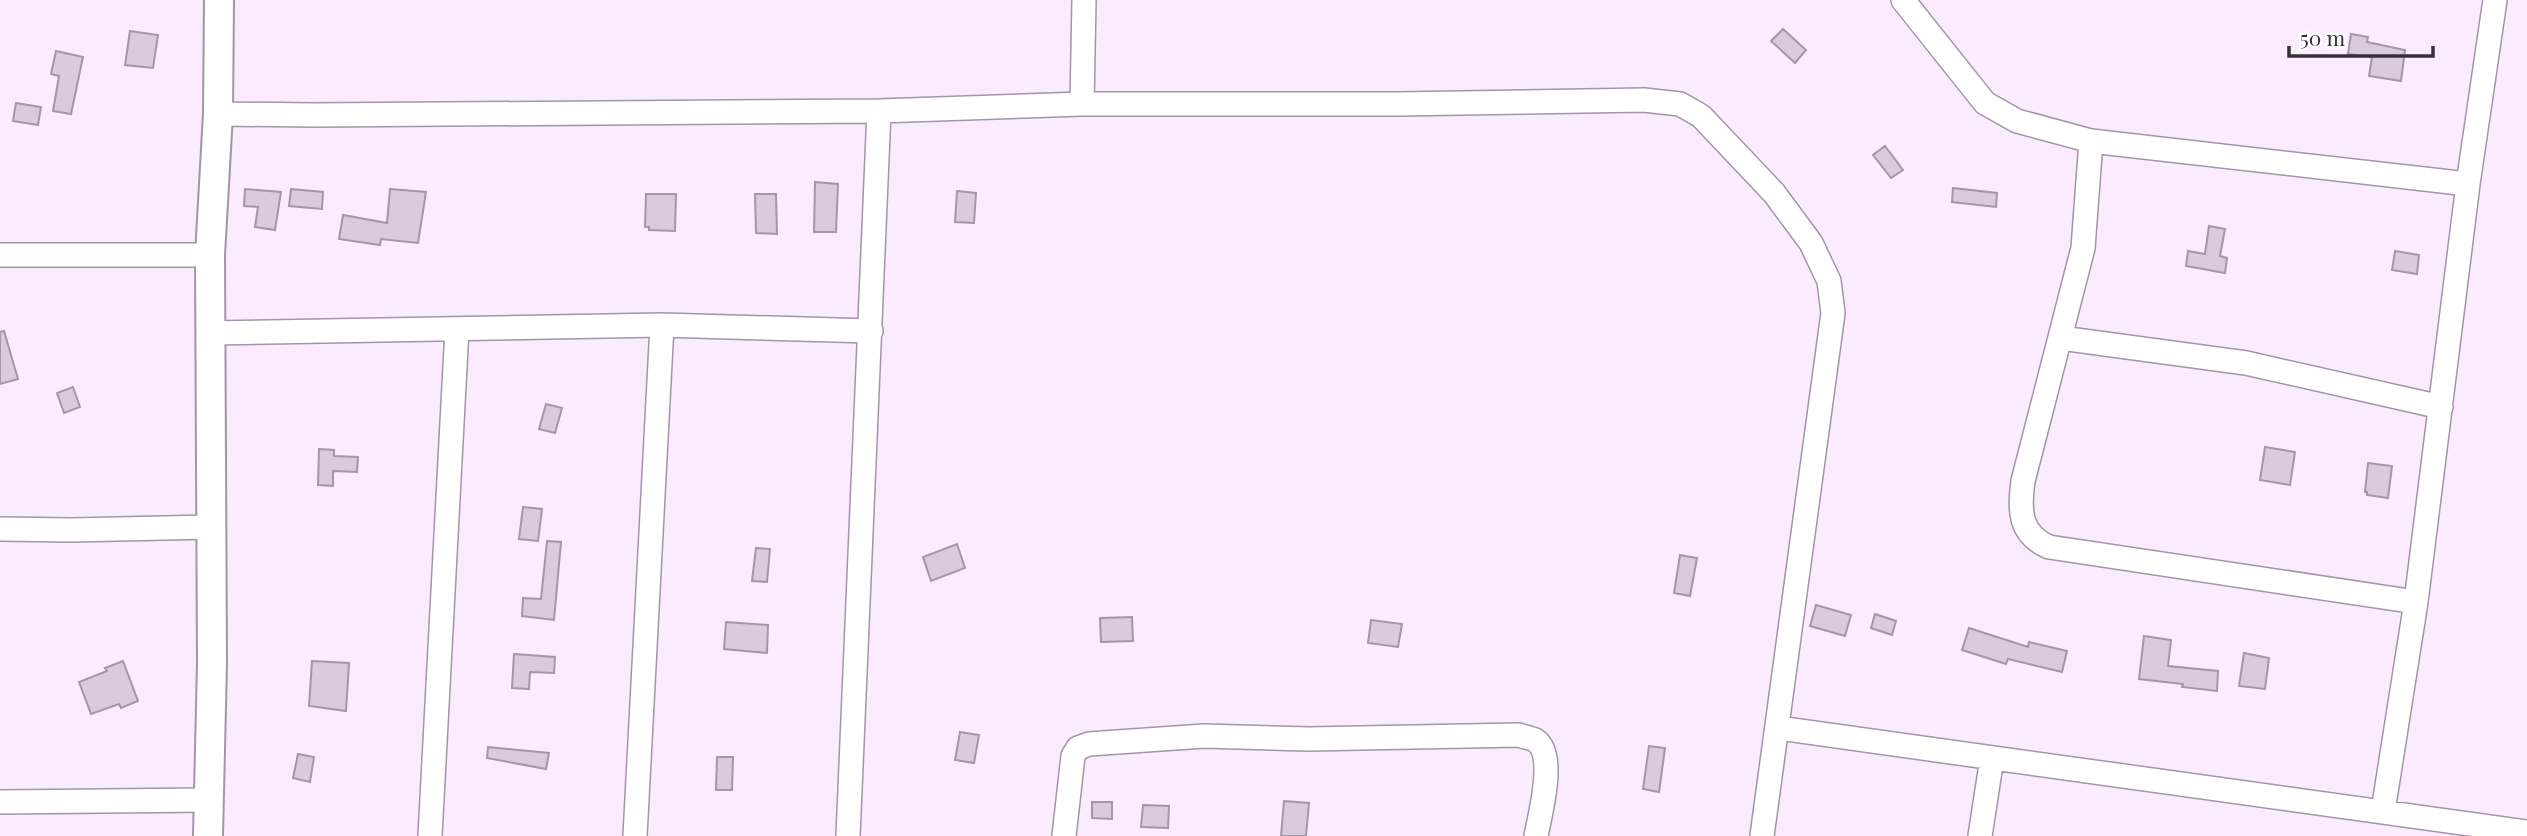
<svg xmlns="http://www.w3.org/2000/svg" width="2527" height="836" viewBox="0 0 2527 836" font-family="'Playfair Display',serif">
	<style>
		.building { fill: #d9cadd; stroke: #a396a8; stroke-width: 2 }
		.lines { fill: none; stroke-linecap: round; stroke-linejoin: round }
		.minor-casing { stroke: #a395a7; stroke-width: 26 }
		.tertiary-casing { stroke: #a395a7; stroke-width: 32 }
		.minor { stroke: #fff; stroke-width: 23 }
		.tertiary { stroke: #fff; stroke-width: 28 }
	</style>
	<rect width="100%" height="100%" fill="#faebff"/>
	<path class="building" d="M 1783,29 L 1806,50 L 1795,63 L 1771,41 Z
		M 130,31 L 158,35 L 153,68 L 125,65 Z
		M 2351,34 L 2368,37 L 2367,42 L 2405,50 L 2401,81 L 2369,76 L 2372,57 L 2348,54 Z
		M 56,51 L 83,57 L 71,114 L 53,111 L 59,76 L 51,74 Z
		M 16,103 L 41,107 L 38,125 L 13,121 Z
		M 1885,146 L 1903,170 L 1891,178 L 1873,155 Z
		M 815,182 L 838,184 L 836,232 L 814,232 Z
		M 1953,188 L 1997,193 L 1996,207 L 1952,202 Z
		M 245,189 L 281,192 L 275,230 L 255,227 L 258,207 L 244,206 Z
		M 291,189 L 323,192 L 322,209 L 289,206 Z
		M 390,189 L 426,192 L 418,243 L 381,239 L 380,245 L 339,239 L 343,215 L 387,223 Z
		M 957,191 L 976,193 L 974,223 L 955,222 Z
		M 646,194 L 676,194 L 675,231 L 649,230 L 649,227 L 645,227 Z
		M 755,194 L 776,194 L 777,234 L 756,233 Z
		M 2209,226 L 2225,229 L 2220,256 L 2227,258 L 2225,273 L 2186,266 L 2188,251 L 2205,254 Z
		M 2395,251 L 2419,255 L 2417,274 L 2392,270 Z
		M 4,331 L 18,379 L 0,384 L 0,332 Z
		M 73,387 L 80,407 L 64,413 L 57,393 Z
		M 546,404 L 562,408 L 555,433 L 539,429 Z
		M 2265,447 L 2295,452 L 2290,485 L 2260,480 Z
		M 319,449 L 334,450 L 334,456 L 358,457 L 357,472 L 333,471 L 333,486 L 318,485 Z
		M 2368,463 L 2392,466 L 2388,498 L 2367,495 L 2367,492 L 2365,492 Z
		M 523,507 L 542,509 L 538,541 L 519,539 Z
		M 547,541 L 561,542 L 554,620 L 522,616 L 523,598 L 541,599 Z
		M 957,544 L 965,568 L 931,581 L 923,557 Z
		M 756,548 L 770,549 L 767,582 L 752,581 Z
		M 1680,555 L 1697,558 L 1690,596 L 1674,593 Z
		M 1816,605 L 1851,615 L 1845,636 L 1810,626 Z
		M 1875,614 L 1896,621 L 1892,635 L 1871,628 Z
		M 1132,617 L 1133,641 L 1101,642 L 1100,618 Z
		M 1371,620 L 1402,624 L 1398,647 L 1368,643 Z
		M 726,622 L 768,625 L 767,653 L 724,649 Z
		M 1969,628 L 2028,647 L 2029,642 L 2067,651 L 2062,672 L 2008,659 L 2006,664 L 1962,650 Z
		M 2144,636 L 2171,640 L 2168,666 L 2218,671 L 2217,691 L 2182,687 L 2183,684 L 2139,679 Z
		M 2244,653 L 2269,658 L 2265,689 L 2239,686 Z
		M 514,654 L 555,657 L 554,673 L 530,672 L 529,689 L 512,688 Z
		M 123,661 L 138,701 L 121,708 L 119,704 L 91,714 L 79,682 L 107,671 L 105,668 Z
		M 312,661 L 349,663 L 346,711 L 309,706 Z
		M 960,732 L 979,735 L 974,763 L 955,760 Z
		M 1649,746 L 1665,748 L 1659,792 L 1643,789 Z
		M 488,747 L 549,753 L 546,769 L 487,758 Z
		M 298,754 L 314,757 L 310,782 L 293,778 Z
		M 717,757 L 733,757 L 732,790 L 716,790 Z
		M 1284,801 L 1309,803 L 1306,836 L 1281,836 Z
		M 1092,802 L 1112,802 L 1112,819 L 1092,818 Z
		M 1143,805 L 1169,806 L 1168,828 L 1141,827 Z"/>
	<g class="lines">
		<defs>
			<path id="minor" d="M 1903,0 L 1985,103 L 2017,121 L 2091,141 L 2468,184
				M 1082,104 L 1084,0
				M 218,114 L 315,115 L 879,111 L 1082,104 L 1397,104 L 1644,100 L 1680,104 L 1701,116 L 1774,193 L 1811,243 L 1829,281 L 1833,313 L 1762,836
				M 2091,141 L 2083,248 L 2023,481 C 2019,510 2019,534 2049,547 L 2416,602
				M 0,255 L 210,255
				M 210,333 L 662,325 L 871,331
				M 2061,338 L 2246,363 L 2441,407
				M 0,529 L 71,530 L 211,527
				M 1778,728 L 2527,832
				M 0,802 L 208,800
				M 2383,811 L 2416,602 L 2468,184 L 2495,0
				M 430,836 L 457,329
				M 635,836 L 662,325
				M 848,836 L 879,111
				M 1064,836 L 1073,756 L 1078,748 L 1089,744 L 1204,736 L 1309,739 L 1519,735 C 1524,737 1531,738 1535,740 C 1557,754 1540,814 1536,836
				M 1980,836 L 1992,758"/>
			<path id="tertiary" d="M 208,836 L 212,663 L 210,255 L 218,114 L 219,0"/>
		</defs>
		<use href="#minor" class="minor-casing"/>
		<use href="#tertiary" class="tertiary-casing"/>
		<use href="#minor" class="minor"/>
		<use href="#tertiary" class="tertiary"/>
	</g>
	<path d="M2289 46v10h144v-10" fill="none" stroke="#373139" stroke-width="3.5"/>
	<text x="2300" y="46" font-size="21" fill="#373139" stroke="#fefefe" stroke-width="5" paint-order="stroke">50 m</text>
</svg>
